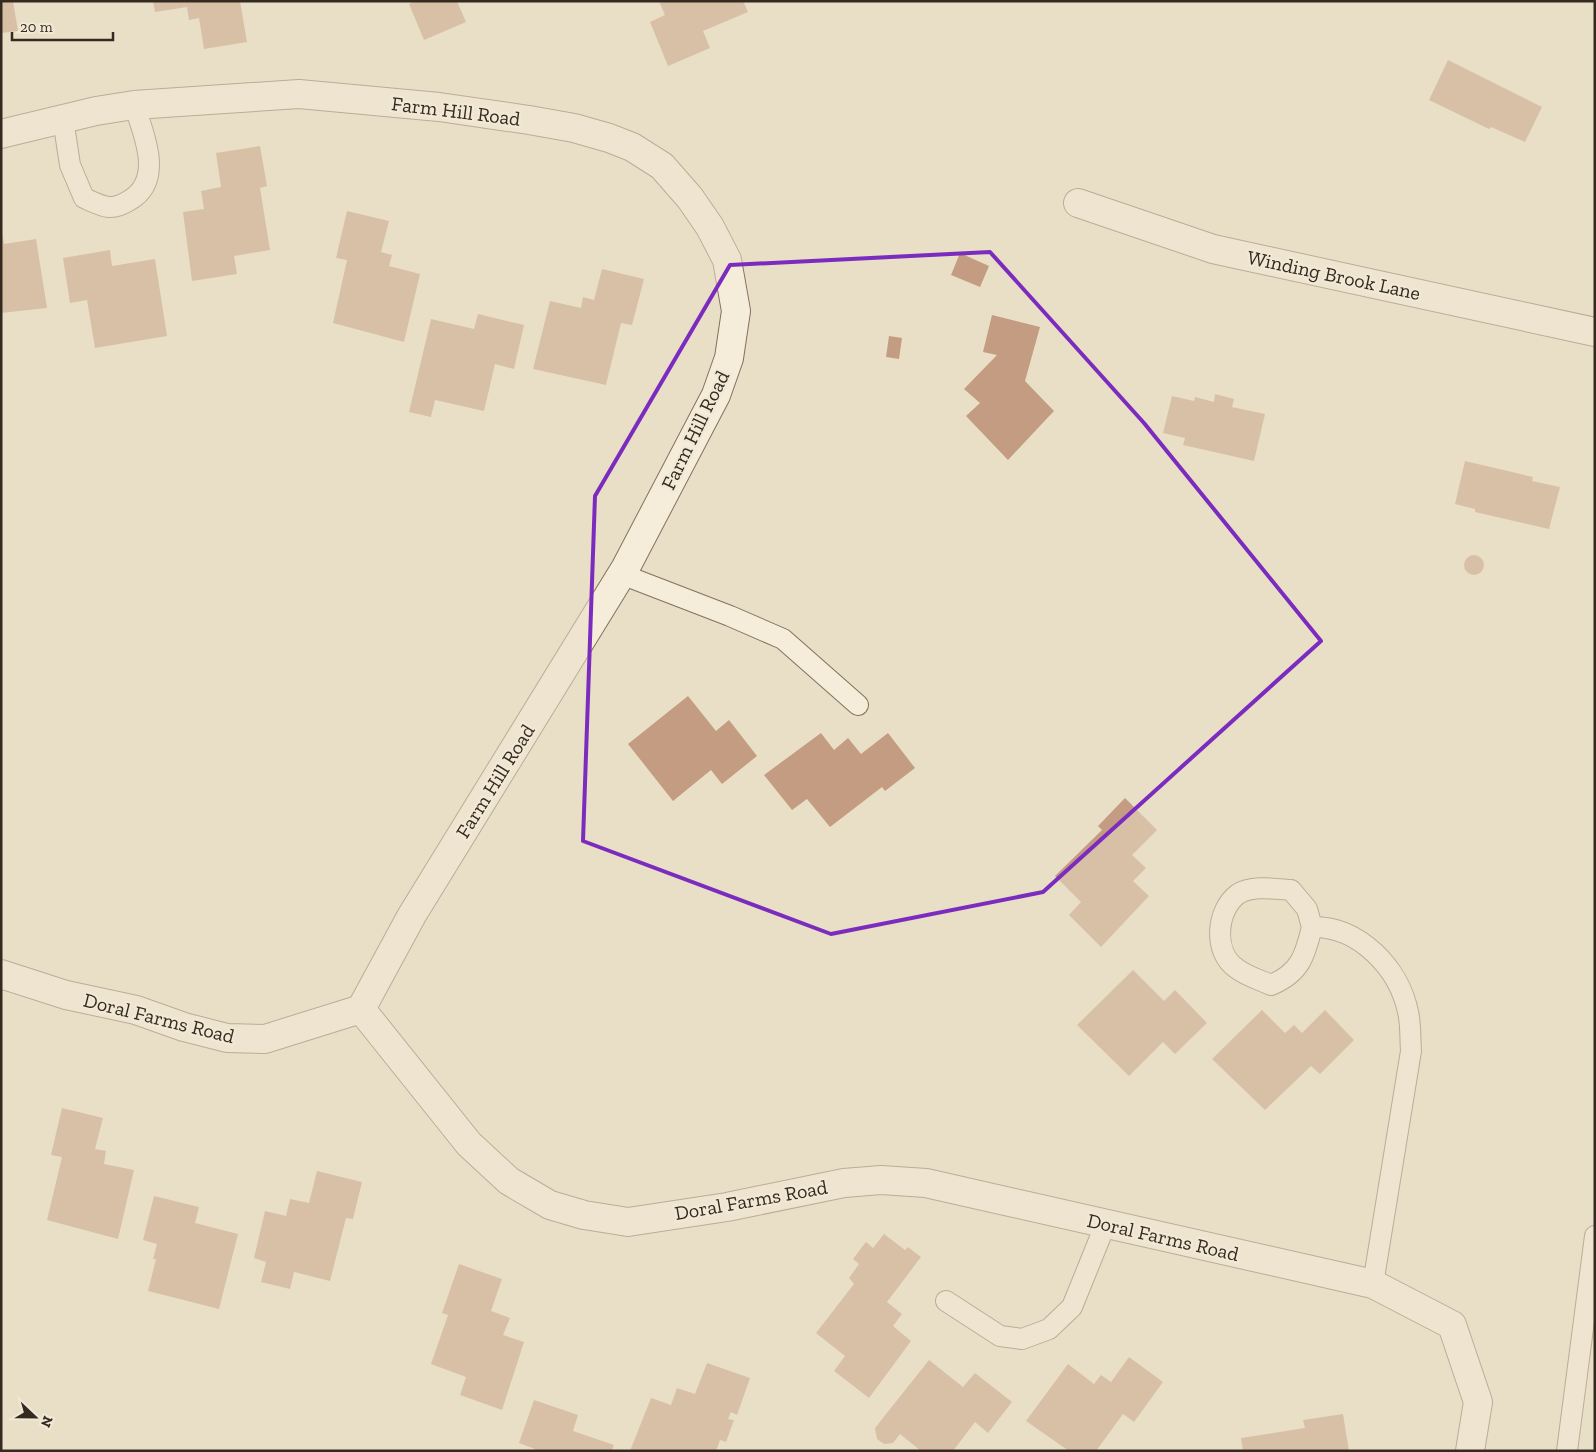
<svg xmlns="http://www.w3.org/2000/svg" width="1596" height="1452" viewBox="0 0 1596 1452" font-family="'Zilla Slab',serif">
	<style>
		.building { fill: #c39c81 }
		.lines { fill: none; stroke-linecap: round; stroke-linejoin: round }
		.lane-casing { stroke: #83715e; stroke-width: 22 }
		.street-casing { stroke: #83715e; stroke-width: 30 }
		.lane { stroke: #f5ecd9; stroke-width: 20 }
		.street { stroke: #f5ecd9; stroke-width: 28 }
		.marked { fill: none; stroke: #7b2cbf; stroke-width: 4; stroke-linejoin: round }
		.labels { text-anchor: middle; stroke-width: 4.5; stroke-linejoin: round; paint-order: stroke }
		.street-label { font-size: 20px; fill: #352a20; stroke: #f1e9d6 }
	</style>
	<rect width="100%" height="100%" fill="#e9dfc7"/>
	<path class="building" d="M 1,1 L 13,1 L 18,31 L 1,33 Z
		M 153,1 L 240,1 L 247,42 L 204,49 L 199,18 L 189,20 L 187,7 L 155,12 Z
		M 416,1 L 457,1 L 466,22 L 424,40 L 409,4 Z
		M 659,1 L 743,1 L 748,12 L 703,31 L 710,48 L 668,66 L 650,22 L 665,15 Z
		M 1448,60 L 1542,107 L 1525,142 L 1491,127 L 1489,129 L 1429,100 Z
		M 260,146 L 267,186 L 260,188 L 270,250 L 234,256 L 237,274 L 192,281 L 183,212 L 204,209 L 201,191 L 221,187 L 216,153 Z
		M 347,211 L 389,221 L 381,252 L 392,255 L 389,266 L 420,274 L 404,342 L 333,323 L 347,260 L 336,258 Z
		M 2,233 L 4,244 L 36,239 L 47,308 L 1,313 Z
		M 110,250 L 112,266 L 155,259 L 167,336 L 95,348 L 87,300 L 70,303 L 63,258 Z
		M 960,253 L 989,266 L 980,287 L 951,275 Z
		M 602,269 L 644,279 L 632,325 L 621,323 L 606,385 L 533,369 L 550,301 L 581,308 L 583,297 L 594,300 Z
		M 478,314 L 524,325 L 514,369 L 495,364 L 484,411 L 435,400 L 431,417 L 409,412 L 431,319 L 474,329 Z
		M 992,315 L 1040,327 L 1025,381 L 1054,411 L 1008,460 L 966,416 L 980,403 L 964,389 L 997,355 L 983,352 Z
		M 889,336 L 902,338 L 899,359 L 886,357 Z
		M 1215,394 L 1234,399 L 1232,407 L 1265,414 L 1254,461 L 1183,445 L 1185,438 L 1163,433 L 1172,396 L 1194,401 L 1195,397 L 1214,402 Z
		M 1465,461 L 1533,477 L 1532,481 L 1560,487 L 1549,529 L 1475,512 L 1475,509 L 1455,504 Z
		M1464 565a10 10 0 1 1 20 0a10 10 0 1 1-20 0Z
		M 688,696 L 716,731 L 729,720 L 757,756 L 722,784 L 711,770 L 673,801 L 628,744 Z
		M 821,733 L 834,750 L 848,738 L 861,754 L 888,733 L 915,768 L 885,791 L 882,787 L 830,827 L 807,799 L 792,810 L 764,775 Z
		M 1125,798 L 1157,830 L 1132,855 L 1146,868 L 1133,881 L 1149,896 L 1101,947 L 1069,915 L 1081,902 L 1055,876 L 1102,830 L 1098,826 Z
		M 1133,970 L 1164,1001 L 1175,990 L 1207,1023 L 1175,1054 L 1163,1042 L 1129,1076 L 1077,1025 Z
		M 1262,1010 L 1285,1033 L 1294,1025 L 1302,1033 L 1325,1010 L 1354,1040 L 1320,1074 L 1311,1066 L 1265,1110 L 1212,1059 Z
		M 62,1108 L 103,1118 L 95,1149 L 106,1151 L 104,1164 L 134,1170 L 118,1239 L 47,1220 L 62,1157 L 51,1155 Z
		M 317,1171 L 362,1182 L 353,1219 L 346,1218 L 330,1281 L 294,1272 L 290,1289 L 261,1282 L 266,1262 L 254,1258 L 265,1211 L 286,1216 L 290,1199 L 309,1203 Z
		M 154,1196 L 199,1207 L 195,1223 L 238,1234 L 219,1309 L 148,1291 L 156,1259 L 153,1259 L 157,1244 L 143,1240 Z
		M 884,1234 L 905,1250 L 908,1247 L 921,1257 L 887,1302 L 902,1314 L 893,1326 L 911,1341 L 869,1398 L 834,1371 L 845,1356 L 816,1333 L 854,1284 L 849,1278 L 859,1264 L 853,1259 L 866,1242 L 873,1248 Z
		M 459,1264 L 502,1279 L 491,1311 L 510,1318 L 503,1335 L 524,1342 L 502,1410 L 460,1395 L 466,1377 L 431,1364 L 448,1315 L 442,1313 Z
		M 1129,1357 L 1163,1382 L 1134,1422 L 1123,1414 L 1096,1451 L 1069,1451 L 1026,1421 L 1068,1364 L 1094,1384 L 1101,1375 L 1111,1382 Z
		M 929,1360 L 963,1387 L 975,1373 L 1012,1402 L 988,1433 L 975,1422 L 953,1451 L 921,1451 L 900,1434 L 893,1443 L 884,1444 L 877,1439 L 875,1428 Z
		M 707,1363 L 750,1378 L 737,1415 L 731,1412 L 728,1419 L 734,1420 L 726,1442 L 720,1440 L 716,1451 L 630,1451 L 651,1398 L 671,1405 L 677,1388 L 695,1394 Z
		M 534,1400 L 578,1415 L 573,1431 L 614,1445 L 612,1451 L 534,1451 L 535,1449 L 519,1443 Z
		M 1343,1414 L 1349,1451 L 1243,1451 L 1241,1438 L 1305,1428 L 1303,1420 Z"/>
	<g class="lines">
		<defs>
			<path id="lane" d="M 63,119 L 70,165 L 84,198 C 104,207 111,212 130,200 C 164,180 144,134 134,105
				M 621,574 L 730,616 L 783,639 L 858,705
				M 1312,927 L 1307,909 L 1291,890 C 1276,889 1252,885 1238,894 C 1216,910 1213,952 1236,968 C 1246,976 1260,980 1271,985 C 1300,973 1305,956 1312,927 C 1359,926 1399,968 1408,1012 C 1411,1024 1410,1038 1411,1051 L 1373,1284
				M 946,1301 L 1000,1336 L 1022,1339 L 1049,1329 L 1072,1307 L 1106,1223
				M 1567,1451 L 1595,1236"/>
			<path id="street" d="M 1,134 L 96,111 L 134,105 L 299,94 L 439,107 L 529,120 L 574,128 L 609,138 L 632,147 L 662,166 L 690,198 L 710,227 L 727,260 L 736,311 L 729,358 L 716,395 L 626,567 L 412,915 L 361,1009
				M 1078,203 L 1213,249 L 1595,332
				M 1,974 L 66,995 L 136,1010 L 184,1027 L 227,1038 L 265,1039 L 361,1009
				M 361,1009 L 469,1144 L 509,1181 L 550,1205 L 584,1215 L 628,1222 L 727,1207 L 844,1183 L 881,1180 L 926,1183 L 1373,1284 L 1452,1325 L 1478,1402 L 1470,1451"/>
		</defs>
		<use href="#lane" class="lane-casing"/>
		<use href="#street" class="street-casing"/>
		<use href="#lane" class="lane"/>
		<use href="#street" class="street"/>
	</g>
	<path d="M0 0H1596V1452H0ZM 990,252 L 1144,423 L 1321,641 L 1043,892 L 831,934 L 583,841 L 595,496 L 730,265 Z" fill="#e9dfc7" fill-opacity=".55" fill-rule="evenodd"/>
	<path class="marked" d="M 990,252 L 1144,423 L 1321,641 L 1043,892 L 831,934 L 583,841 L 595,496 L 730,265 Z"/>
	<g class="labels">
		<g class="street-label">
			<text transform="translate(456 111) rotate(7)" y="7">Farm Hill Road</text>
			<text transform="translate(1334 275) rotate(12)" y="7">Winding Brook Lane</text>
			<text transform="translate(695 430) rotate(-64)" y="7">Farm Hill Road</text>
			<text transform="translate(495 781) rotate(-58)" y="7">Farm Hill Road</text>
			<text transform="translate(159 1018) rotate(14)" y="7">Doral Farms Road</text>
			<text transform="translate(751 1200) rotate(-10)" y="7">Doral Farms Road</text>
			<text transform="translate(1163 1237) rotate(13)" y="7">Doral Farms Road</text>
		</g>
	</g>
	<rect width="1596" height="1452" fill="none" stroke="#352a20" stroke-width="5"/>
	<g transform="translate(35 1417) rotate(112)" stroke="#f1e9d6" stroke-width="4" paint-order="stroke">
	<path d="M0-4L9 19L0 12L-9 19Z" fill="#352a20"/>
	<text y="-8" font-size="14" font-weight="bold" text-anchor="middle" fill="#352a20">N</text>
	</g>
	<path d="M12 32v8h101v-8" fill="none" stroke="#352a20" stroke-width="2.5"/>
	<text x="20" y="32" font-size="15" fill="#352a20" stroke="#f1e9d6" stroke-width="4" paint-order="stroke">20 m</text>
</svg>
